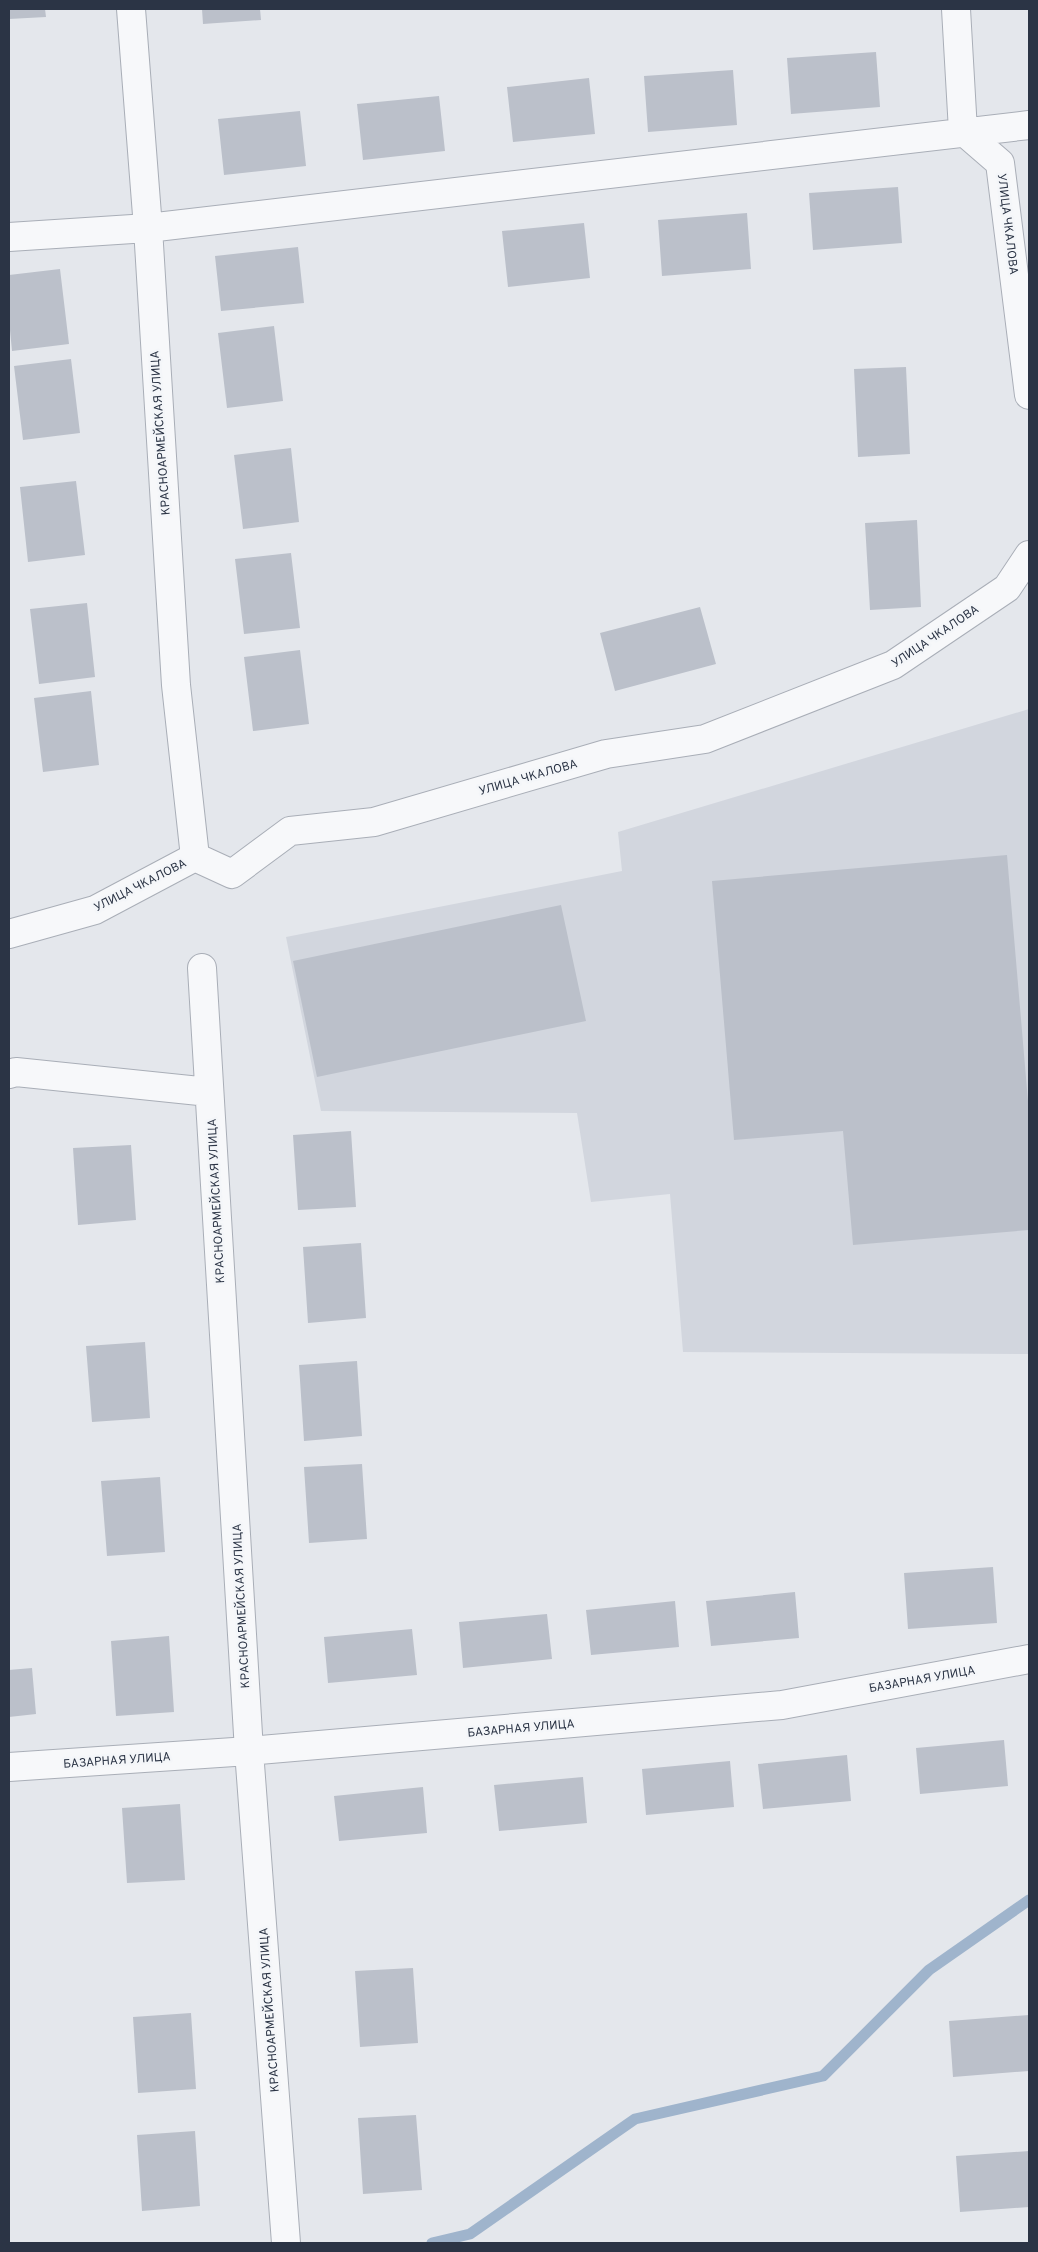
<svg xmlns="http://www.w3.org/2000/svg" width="1038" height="2252" viewBox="0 0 1038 2252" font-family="Overpass,sans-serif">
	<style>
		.built { fill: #d2d6de }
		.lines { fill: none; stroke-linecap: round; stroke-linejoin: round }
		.stream { stroke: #9fb4cc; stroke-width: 11 }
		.building { fill: #bbc0ca }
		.minor-casing { stroke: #a9aeb7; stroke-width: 30 }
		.minor { stroke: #f7f8fa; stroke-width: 28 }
		.labels { text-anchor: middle; stroke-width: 5; stroke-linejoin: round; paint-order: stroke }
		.street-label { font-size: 12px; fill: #2b3445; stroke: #f4f6f9 }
	</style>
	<rect width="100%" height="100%" fill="#e4e7ec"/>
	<path class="built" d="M 1029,709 L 1029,1354 L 683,1352 L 670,1194 L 591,1202 L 577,1113 L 321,1111 L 286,937 L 622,871 L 618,832 Z"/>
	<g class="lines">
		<path class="stream" d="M 432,2243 L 470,2234 L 635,2119 L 823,2076 L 929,1970 L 1029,1900"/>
	</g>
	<path class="building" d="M 9,9 L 45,9 L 46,17 L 9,19 Z
		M 202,9 L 260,9 L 261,20 L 203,24 Z
		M 876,52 L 880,107 L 791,114 L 787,58 Z
		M 733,70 L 737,125 L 648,132 L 644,76 Z
		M 589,78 L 595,134 L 513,142 L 507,87 Z
		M 439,96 L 445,151 L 363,160 L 357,104 Z
		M 300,111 L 306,166 L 224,175 L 218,119 Z
		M 898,187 L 902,243 L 813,250 L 809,193 Z
		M 747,213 L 751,269 L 662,276 L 658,220 Z
		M 584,223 L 590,278 L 508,287 L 502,231 Z
		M 298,247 L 304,303 L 221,311 L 215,256 Z
		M 60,269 L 69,344 L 12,351 L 9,320 L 9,275 Z
		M 274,326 L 283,401 L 227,408 L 218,333 Z
		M 71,359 L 80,433 L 23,440 L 14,366 Z
		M 906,367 L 910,454 L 858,457 L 854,369 Z
		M 291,448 L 299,522 L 243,529 L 234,455 Z
		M 76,481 L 85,555 L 28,562 L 20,487 Z
		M 917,520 L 921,607 L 870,610 L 865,523 Z
		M 291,553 L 300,628 L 244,634 L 235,559 Z
		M 87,603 L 95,677 L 39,684 L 30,609 Z
		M 700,607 L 716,664 L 615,691 L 600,633 Z
		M 300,650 L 309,724 L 253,731 L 244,657 Z
		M 91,691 L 99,765 L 43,772 L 34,698 Z
		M 1007,855 L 1029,1113 L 1029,1230 L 853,1245 L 843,1131 L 734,1140 L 712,881 Z
		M 561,905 L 586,1021 L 317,1077 L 293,961 Z
		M 351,1131 L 356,1207 L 298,1210 L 293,1135 Z
		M 131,1145 L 136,1220 L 78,1225 L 73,1148 Z
		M 361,1243 L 366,1318 L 308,1323 L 303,1247 Z
		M 145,1342 L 150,1418 L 92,1422 L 86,1346 Z
		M 357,1361 L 362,1436 L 304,1441 L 299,1365 Z
		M 362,1464 L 367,1539 L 309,1543 L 304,1467 Z
		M 160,1477 L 165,1552 L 107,1556 L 101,1481 Z
		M 993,1567 L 997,1623 L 908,1629 L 904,1573 Z
		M 795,1592 L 799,1638 L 711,1646 L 706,1601 Z
		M 675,1601 L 679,1647 L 591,1655 L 586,1610 Z
		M 547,1614 L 552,1659 L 463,1668 L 459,1622 Z
		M 412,1629 L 417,1675 L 328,1683 L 324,1637 Z
		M 169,1636 L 174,1712 L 116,1716 L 111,1641 Z
		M 32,1668 L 36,1714 L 9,1717 L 9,1670 Z
		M 1004,1740 L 1008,1786 L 920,1794 L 916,1748 Z
		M 847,1755 L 851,1801 L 763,1809 L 758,1764 Z
		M 730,1761 L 734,1807 L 646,1815 L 642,1769 Z
		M 583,1777 L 587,1823 L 499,1831 L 494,1785 Z
		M 423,1787 L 427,1833 L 339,1841 L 334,1796 Z
		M 180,1804 L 185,1880 L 127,1883 L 122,1808 Z
		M 413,1968 L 418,2043 L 360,2047 L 355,1971 Z
		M 191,2013 L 196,2089 L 138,2093 L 133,2017 Z
		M 1029,2015 L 1029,2071 L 953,2077 L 949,2021 Z
		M 416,2115 L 422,2190 L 363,2194 L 358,2118 Z
		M 195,2131 L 200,2206 L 142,2211 L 137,2135 Z
		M 1029,2151 L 1029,2207 L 960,2212 L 956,2156 Z"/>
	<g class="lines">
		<defs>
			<path id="minor" d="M 131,9 L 148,228 L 176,685 L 195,857
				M 956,9 L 963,131 L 1000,163 L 1029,395
				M 9,237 L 148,228 L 1029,125
				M 9,934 L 95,910 L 195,857 L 232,874 L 290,831 L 374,822 L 606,754 L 705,739 L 893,665 L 1007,588 L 1029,555
				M 202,968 L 249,1751 L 286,2243
				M 9,1074 L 16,1072 L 209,1092
				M 9,1767 L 249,1751 L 782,1705 L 1029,1659"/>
		</defs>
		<use href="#minor" class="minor-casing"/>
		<use href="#minor" class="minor"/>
	</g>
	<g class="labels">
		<g class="street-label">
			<text transform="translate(1008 224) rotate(83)" y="4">УЛИЦА ЧКАЛОВА</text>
			<text transform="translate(160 433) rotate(-94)" y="4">КРАСНОАРМЕЙСКАЯ УЛИЦА</text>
			<text transform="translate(935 636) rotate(-34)" y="4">УЛИЦА ЧКАЛОВА</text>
			<text transform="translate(528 777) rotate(-16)" y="4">УЛИЦА ЧКАЛОВА</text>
			<text transform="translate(140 885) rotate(-27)" y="4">УЛИЦА ЧКАЛОВА</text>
			<text transform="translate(216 1201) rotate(-93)" y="4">КРАСНОАРМЕЙСКАЯ УЛИЦА</text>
			<text transform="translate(241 1606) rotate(-93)" y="4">КРАСНОАРМЕЙСКАЯ УЛИЦА</text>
			<text transform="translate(922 1679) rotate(-10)" y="4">БАЗАРНАЯ УЛИЦА</text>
			<text transform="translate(521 1728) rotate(-5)" y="4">БАЗАРНАЯ УЛИЦА</text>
			<text transform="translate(117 1760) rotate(-4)" y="4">БАЗАРНАЯ УЛИЦА</text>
			<text transform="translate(269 2010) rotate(-94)" y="4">КРАСНОАРМЕЙСКАЯ УЛИЦА</text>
		</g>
	</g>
	<rect width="1038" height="2252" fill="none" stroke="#2b3445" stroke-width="20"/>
</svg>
